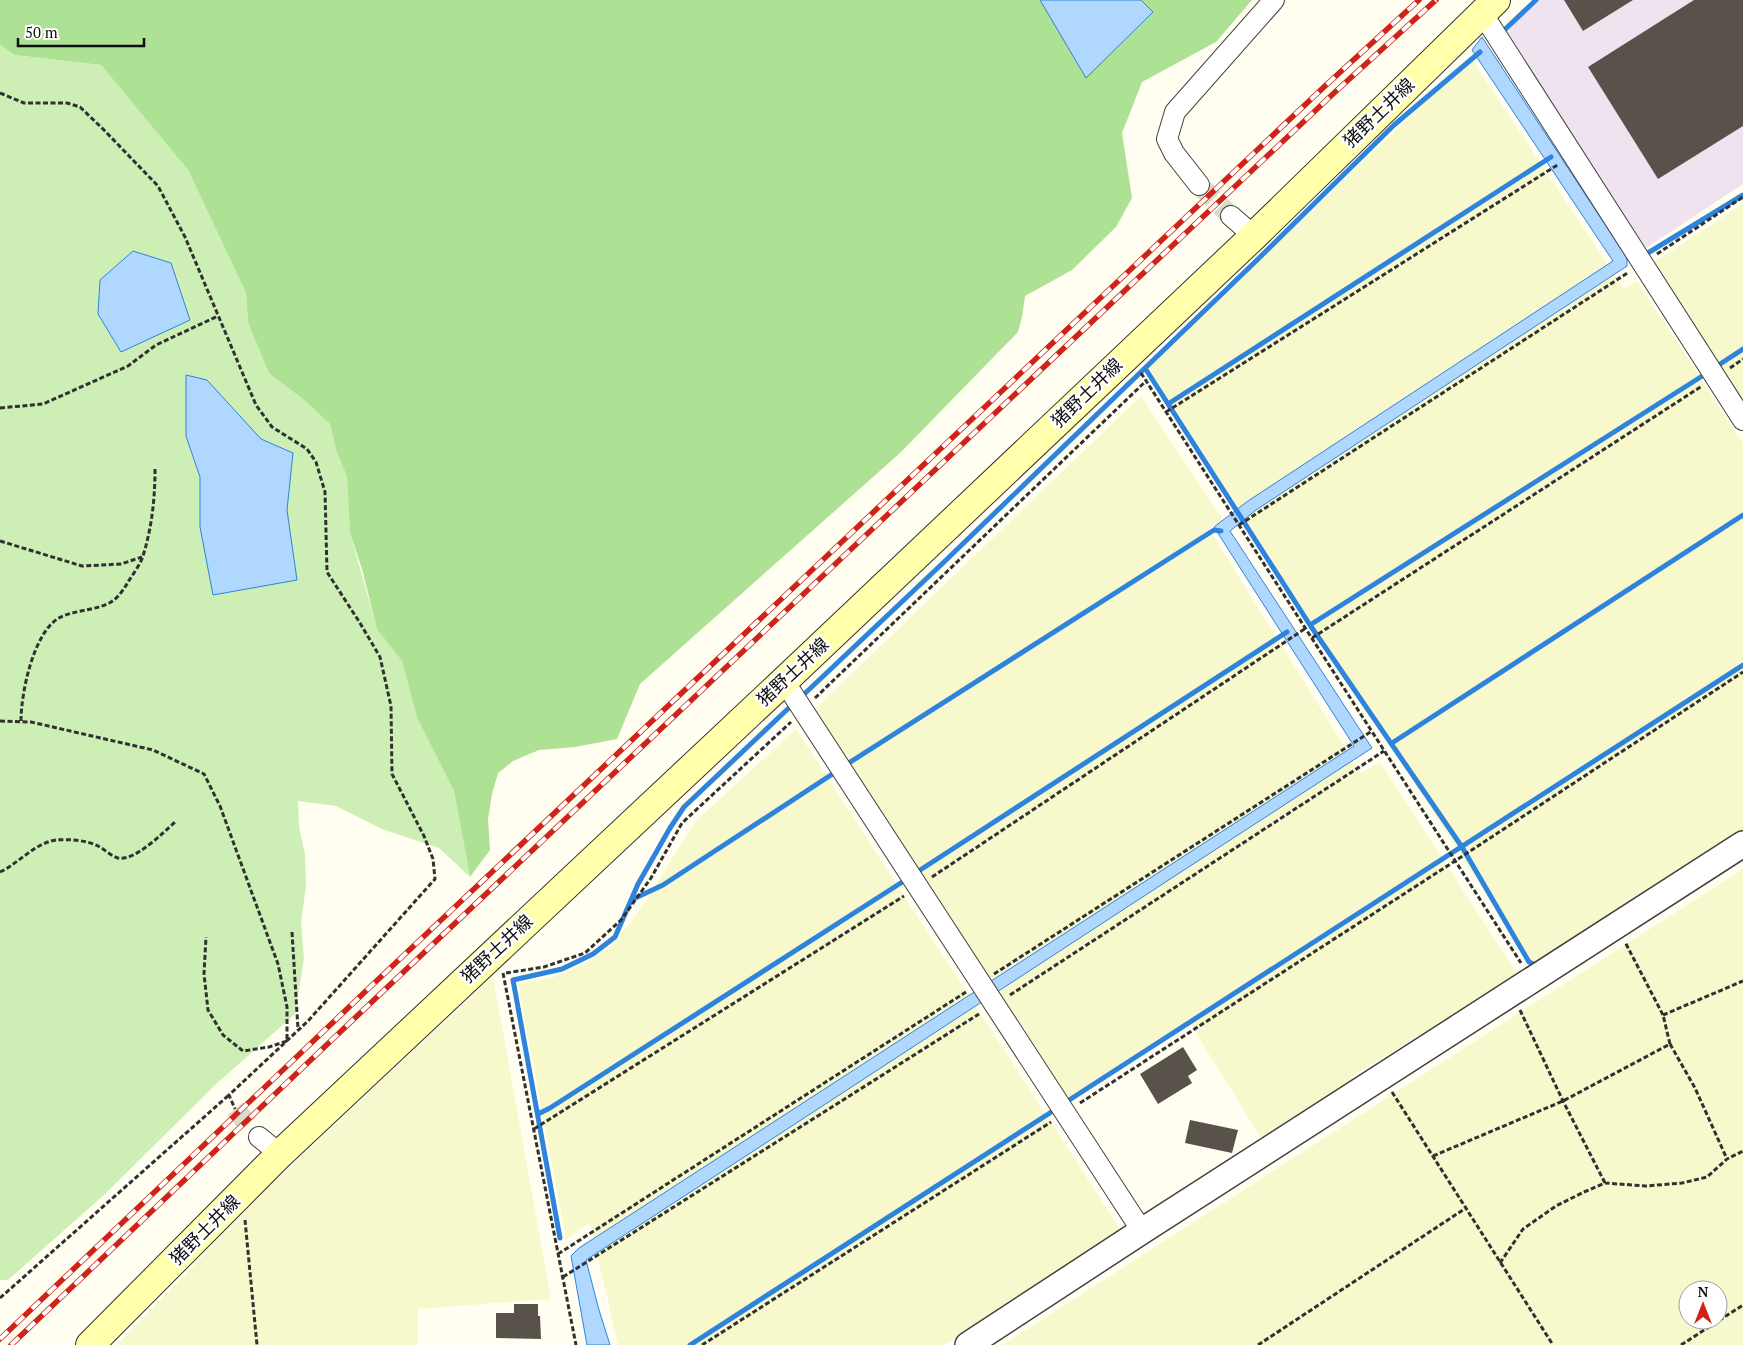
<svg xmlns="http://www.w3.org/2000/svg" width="1743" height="1345" viewBox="0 0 1743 1345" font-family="'PT Serif','Noto Sans JP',serif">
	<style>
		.industrial { fill: #eee3ee }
		.farmland { fill: #f7f9cd; fill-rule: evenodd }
		.green { fill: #cdefb6 }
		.forest { fill: #ade193 }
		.water { fill: #b0d7fd; stroke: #2e83dc }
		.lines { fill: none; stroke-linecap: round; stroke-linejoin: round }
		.stream { stroke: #2e83dc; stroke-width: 5 }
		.building { fill: #59524a }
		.minor-tunnel { stroke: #dbdacf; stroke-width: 20; stroke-dasharray: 20 10; stroke-linecap: butt }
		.minor-casing { stroke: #424242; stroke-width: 22 }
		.tertiary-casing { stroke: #424242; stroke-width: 28 }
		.secondary-casing { stroke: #313131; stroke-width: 30 }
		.path { stroke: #313131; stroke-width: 3; stroke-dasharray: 5 2.5; stroke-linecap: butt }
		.minor { stroke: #fff; stroke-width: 20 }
		.tertiary { stroke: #fff; stroke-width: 25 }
		.secondary { stroke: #ffffac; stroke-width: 28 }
		.rail-casing { stroke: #d02317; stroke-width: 5.5 }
		.rail { stroke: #fff; stroke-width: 4; stroke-dasharray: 11; stroke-linecap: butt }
		.labels { text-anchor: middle; stroke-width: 5; stroke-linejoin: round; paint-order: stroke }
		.street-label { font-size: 18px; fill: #0f0f0f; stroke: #fff }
	</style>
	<rect width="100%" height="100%" fill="#fffef1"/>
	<path class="industrial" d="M 1538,0 L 1743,0 L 1743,184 L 1646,248 L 1506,31 Z"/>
	<path class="farmland" d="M 1471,58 L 1624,289 L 1637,281 L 1743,443 L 1743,831 L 1532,966 L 1148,367 Z
		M 1743,204 L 1743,407 L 1651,264 Z
		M 1141,396 L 1223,520 L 1209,529 L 1361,773 L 1380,762 L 1518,975 L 1354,1075 L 1350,1084 L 1261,1138 L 1191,1025 L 1065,1103 L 814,710 Z
		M 796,729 L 1120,1229 L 944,1345 L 618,1345 L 590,1223 L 566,1239 L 518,984 L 554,977 L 585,964 L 614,943 L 642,907 L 695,822 Z
		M 1743,869 L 1743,1345 L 1003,1345 L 1004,1344 ZM 1688,1290 L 1718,1290 L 1718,1320 L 1688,1320 Z
		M 493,976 L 551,1299 L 418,1309 L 418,1345 L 117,1345 L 268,1188 Z"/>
	<path class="green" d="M 0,45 L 15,55 L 101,65 L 188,170 L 246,293 L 248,322 L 303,399 L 330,424 L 336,450 L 347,477 L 350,533 L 377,628 L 402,661 L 417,718 L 454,791 L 470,877 L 439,848 L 382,829 L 336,806 L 298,801 L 299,826 L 305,855 L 306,885 L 301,923 L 304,959 L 295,1014 L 214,1086 L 105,1194 L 8,1280 L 0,1280 Z"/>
	<path class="forest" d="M 0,0 L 1252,0 L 1216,42 L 1142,82 L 1122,133 L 1132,198 L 1116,227 L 1072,270 L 1025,296 L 1022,317 L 1018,332 L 900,453 L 640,684 L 617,739 L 575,747 L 539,750 L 513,761 L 498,773 L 492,794 L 488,819 L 490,850 L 470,877 L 454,791 L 417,718 L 402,661 L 377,629 L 362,569 L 350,533 L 347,477 L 336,450 L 330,424 L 303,399 L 269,373 L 248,322 L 246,293 L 188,170 L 101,65 L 15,55 L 0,45 Z"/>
	<path class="water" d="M 1040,0 L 1141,0 L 1153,12 L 1086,78 Z
		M 1482,37 L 1627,258 L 1627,266 L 1256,510 L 1230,531 L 1372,748 C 1109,918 848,1090 586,1260 L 599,1310 L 610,1345 L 587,1345 L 571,1256 L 579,1248 L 1354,746 L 1214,527 L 1248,501 L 1613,261 L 1472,50 Z
		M 133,251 L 171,263 L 190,320 L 121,352 L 98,314 L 100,280 Z
		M 186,375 L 207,380 L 261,439 L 293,453 L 287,510 L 297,580 L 213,595 L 200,527 L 200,477 L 186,436 Z"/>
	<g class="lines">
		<path class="stream" d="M 1500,34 L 1536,0
			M 1643,256 L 1743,195
			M 1145,368 L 1310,625 L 1462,847 L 1529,962 L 1540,967
			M 1714,368 L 1743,349
			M 1168,404 L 1551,157
			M 1310,625 L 1707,373
			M 799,699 L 944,562 L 1256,261 L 1394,125 L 1480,52
			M 1392,743 L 1743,515
			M 844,766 L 1214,530 L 1221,531
			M 914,874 L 1287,632
			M 631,900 L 663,885 L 837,771
			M 1063,1104 L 1743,665
			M 538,1114 L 550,1108 L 907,879
			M 560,1238 L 513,980 L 562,969 L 593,954 L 615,937 L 638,884 L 670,828 L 684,807 L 793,704
			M 690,1345 L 1056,1109"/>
	</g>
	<path class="building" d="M 1564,0 L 1633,0 L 1583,31 Z
		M 1694,0 L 1743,0 L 1743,126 L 1658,179 L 1588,67 Z
		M 1183,1047 L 1197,1070 L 1188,1076 L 1192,1083 L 1158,1104 L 1140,1074 Z
		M 1190,1120 L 1238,1130 L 1232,1153 L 1185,1143 Z
		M 514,1304 L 538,1304 L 538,1316 L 540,1316 L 541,1339 L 496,1338 L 496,1313 L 514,1313 Z"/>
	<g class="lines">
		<path class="minor-tunnel" d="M 1199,185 L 1231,216
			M 235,1109 L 259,1137"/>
		<defs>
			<path id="minor" d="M 1482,13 L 1743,420
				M 1199,185 L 1174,153 L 1167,139 L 1175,112 L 1274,0
				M 1231,216 L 1254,236
				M 784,681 L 1142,1231
				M 259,1137 L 280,1154"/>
			<path id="tertiary" d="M 968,1345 L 1142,1231 L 1743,844"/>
			<path id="secondary" d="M 90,1345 L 280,1154 L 784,681 L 1254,236 L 1496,0"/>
		</defs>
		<use href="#minor" class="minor-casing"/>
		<use href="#tertiary" class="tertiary-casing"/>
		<use href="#secondary" class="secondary-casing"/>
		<path class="path" d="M 0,93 L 24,103 L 67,103 L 80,107 L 104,130 L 158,186 L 185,237 L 256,405 L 272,427 L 307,449 L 316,462 L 325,492 L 327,572 L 360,623 L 380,657 L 391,706 L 392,774 L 424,836 L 433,859 L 435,879 L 308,1021 L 229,1095 L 235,1109
			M 1657,254 L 1743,197
			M 1730,368 L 1743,359
			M 1141,373 L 1521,963
			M 0,408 L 43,404 L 128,366 L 156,345 L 218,316
			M 1166,412 L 1559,164
			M 1239,525 L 1629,272
			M 0,541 L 82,566 L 121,564 L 142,557
			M 1312,638 L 1702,386
			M 815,698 L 1146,381
			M 0,721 L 31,722 L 153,750 L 204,774 L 220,806 L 278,964 L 287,1007 L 287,1041 L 269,1047 L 243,1051 L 223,1035 L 208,1010 L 204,974 L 206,937
			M 21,721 C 21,693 34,627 63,616 C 78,610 97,610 111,602 C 118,598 124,589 128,582 C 133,574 140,565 143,556 C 152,527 155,498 155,469
			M 0,872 C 19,863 35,843 56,840 C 69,839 86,840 98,846 C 104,849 111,856 118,858 C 134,862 164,832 175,822
			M 932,877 L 1306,628
			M 292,932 L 298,1029
			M 503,973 L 576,1345
			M 506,973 L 544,967 L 585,953 L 621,920 L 651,878 L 682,823 L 791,722
			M 994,974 L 1372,731
			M 1010,995 L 1384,751
			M 1520,1010 L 1563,1101 L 1605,1183
			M 1663,1015 L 1743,981
			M 1670,1044 L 1695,1088 L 1727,1159
			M 1392,1092 L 1553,1345
			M 1080,1103 L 1455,861 L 1743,672
			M 534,1129 L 904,896
			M 1433,1156 L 1563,1101 L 1670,1044 L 1663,1015 L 1625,942
			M 245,1220 L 257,1345
			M 558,1254 L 966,992
			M 1500,1263 L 1523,1229 L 1556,1206 L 1584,1192 L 1605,1183 L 1646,1186 L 1682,1183 L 1707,1177 L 1727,1159 L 1743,1151
			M 563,1277 L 979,1014
			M 0,1298 L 229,1095
			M 702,1345 L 1051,1122
			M 1258,1345 L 1466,1208
			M 1681,1345 L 1743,1305"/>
		<use href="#minor" class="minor"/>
		<use href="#tertiary" class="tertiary"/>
		<use href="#secondary" class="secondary"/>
		<defs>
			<path id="rail" d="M 0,1339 L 368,989 L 1325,86 L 1419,0
				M 11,1345 L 377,997 L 1334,93 L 1436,0"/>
		</defs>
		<use href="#rail" class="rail-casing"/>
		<use href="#rail" class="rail"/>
	</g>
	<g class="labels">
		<g class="street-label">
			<text transform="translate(1379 113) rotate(-44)" y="6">猪野土井線</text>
			<text transform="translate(1087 393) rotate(-44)" y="6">猪野土井線</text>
			<text transform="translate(793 672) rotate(-43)" y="6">猪野土井線</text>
			<text transform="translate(497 949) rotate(-43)" y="6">猪野土井線</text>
			<text transform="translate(205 1230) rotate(-45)" y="6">猪野土井線</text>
		</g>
	</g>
	<g transform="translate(1703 1305)"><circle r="24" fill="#ffffff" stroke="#9f9f9f"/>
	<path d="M0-4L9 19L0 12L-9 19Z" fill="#d02317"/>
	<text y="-8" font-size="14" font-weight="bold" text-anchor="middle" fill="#0f0f0f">N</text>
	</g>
	<path d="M18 38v8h126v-8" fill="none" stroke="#0f0f0f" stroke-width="2.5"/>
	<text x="25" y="38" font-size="15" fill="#0f0f0f" stroke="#ffffff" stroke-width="4" paint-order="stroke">50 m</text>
</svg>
